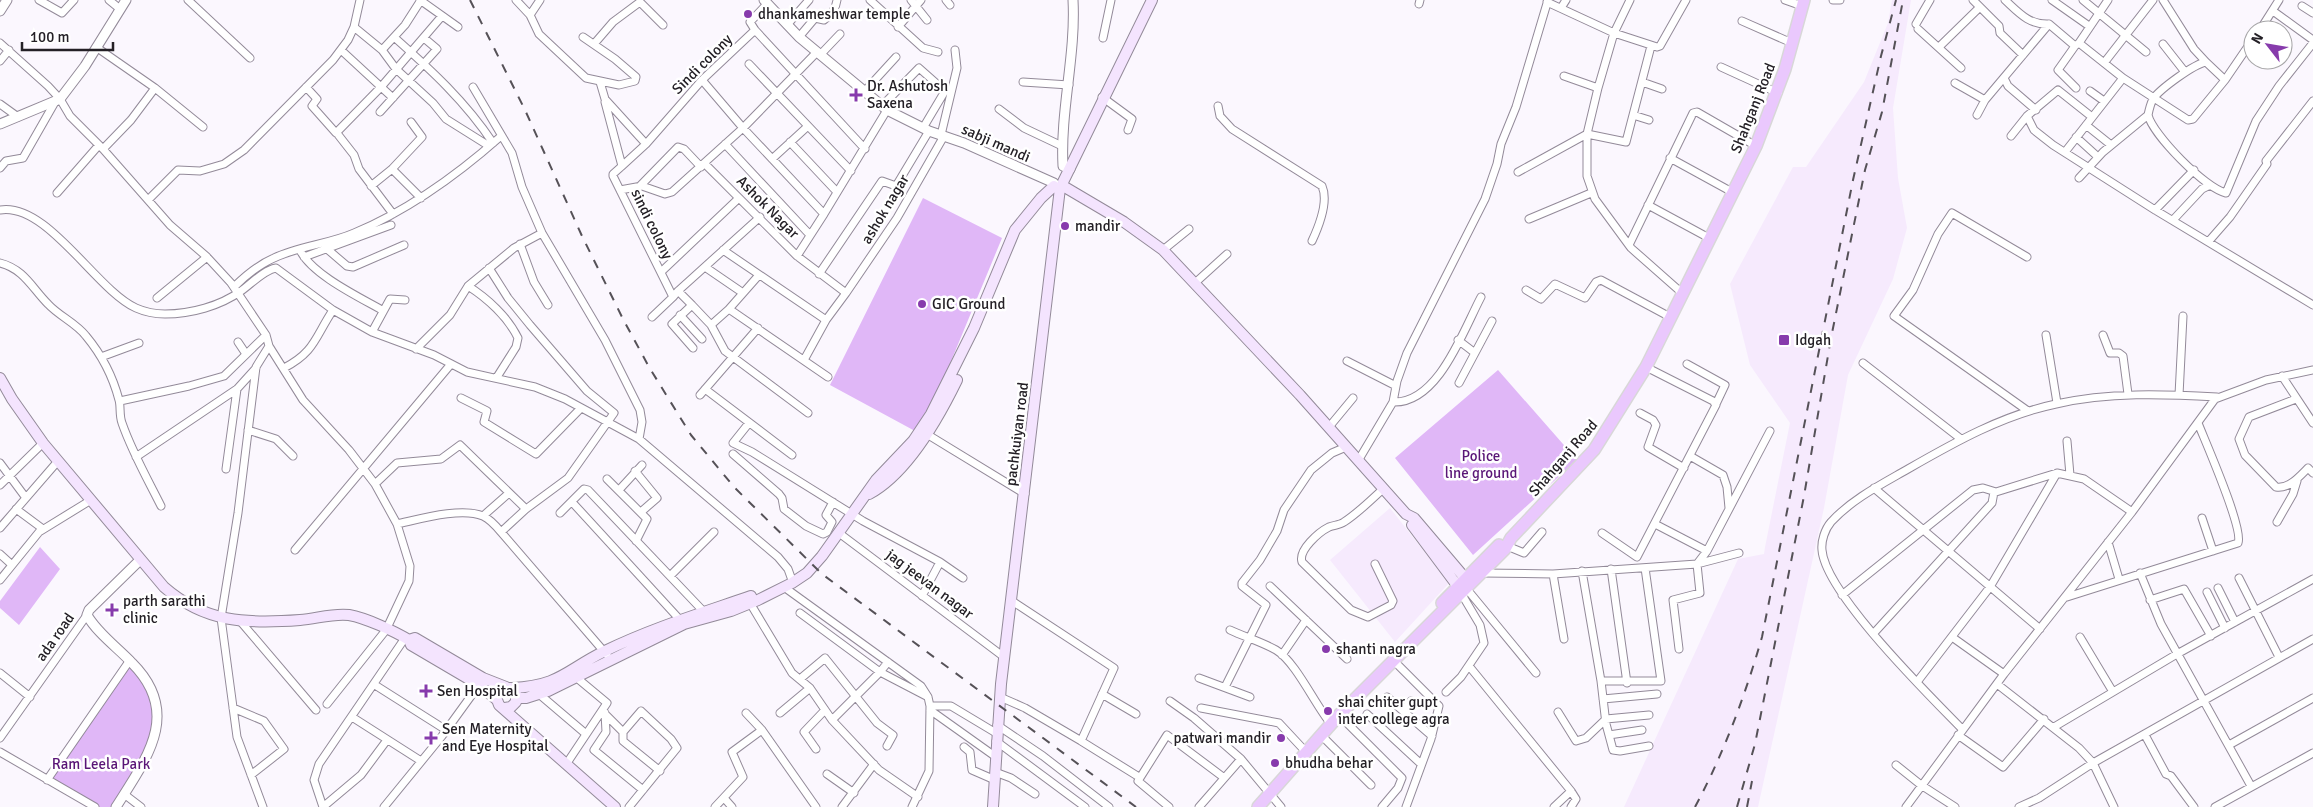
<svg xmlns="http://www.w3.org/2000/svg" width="2313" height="807" viewBox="0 0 2313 807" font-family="Signika,sans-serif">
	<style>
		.built { fill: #f6eafd }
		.green { fill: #e0b7f7 }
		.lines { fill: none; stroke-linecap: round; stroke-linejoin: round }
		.minor-casing { stroke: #938a99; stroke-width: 9 }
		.tertiary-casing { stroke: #938a99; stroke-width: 11 }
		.secondary-casing { stroke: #938a99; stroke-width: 12 }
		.primary-casing { stroke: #d8d7d8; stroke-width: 14 }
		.minor { stroke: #fff; stroke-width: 7 }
		.tertiary { stroke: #fff; stroke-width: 9 }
		.secondary { stroke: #f4e4fe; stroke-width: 10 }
		.primary { stroke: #eac8fd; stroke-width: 11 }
		.rail { stroke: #555157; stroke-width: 2; stroke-dasharray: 9 9; stroke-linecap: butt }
		.poi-dot { fill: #873bac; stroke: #fff; stroke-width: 2 }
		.labels { text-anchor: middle; stroke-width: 5; stroke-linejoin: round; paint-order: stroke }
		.poi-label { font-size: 15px; fill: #242026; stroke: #fff; text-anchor: start }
		.street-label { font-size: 15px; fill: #242026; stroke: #fff }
		.park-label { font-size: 15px; fill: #5a1577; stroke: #fff }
	</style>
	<rect width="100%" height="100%" fill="#fbf7fe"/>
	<path class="built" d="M 1892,0 L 1911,0 L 1893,108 L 1898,178 L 1907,228 L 1893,279 L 1848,375 L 1824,508 L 1758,807 L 1624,807 L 1738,559 L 1764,554 L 1765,547 L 1790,423 L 1750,365 L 1730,284 L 1793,167 L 1806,167 L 1864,82 L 1888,23 Z
		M 1390,508 L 1449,583 L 1395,642 L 1330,560 Z"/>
	<path class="green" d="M 923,198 L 1002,238 L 942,383 L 915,431 L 830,385 Z
		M 1498,370 L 1577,460 L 1473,555 L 1395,458 Z
		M 40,547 L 60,569 L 19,625 L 0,608 L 0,601 Z
		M 130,665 C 137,675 149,687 154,699 C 168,732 129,781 112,807 L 99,807 L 52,779 Z"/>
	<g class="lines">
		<defs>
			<path id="minor" d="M 39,0 L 62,13 L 74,0
				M 109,0 L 120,9
				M 188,0 L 250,58
				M 420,0 L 458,27
				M 421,0 L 405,25 L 382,50 L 396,69 L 433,103 L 446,119 L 489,146
				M 516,0 L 530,15 L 539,34 L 586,78 L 619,85 L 635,81 L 636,77 L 615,59 L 583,37
				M 870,0 L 923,48 L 938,52
				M 911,0 L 927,20
				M 946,0 L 950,5
				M 1630,0 L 1614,33 L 1598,88 L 1587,134 L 1587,176 L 1595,199 L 1631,248 L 1682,293
				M 1785,0 L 1802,6
				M 1833,0 L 1840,0
				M 1973,0 L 1999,26 L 2000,33 L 2023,55
				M 2005,0 C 2019,13 2029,25 2049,24 L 2075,46 L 2079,43 L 2123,78 L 2188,120 L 2193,119 L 2225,80
				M 2052,0 L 2089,26
				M 2083,0 L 2146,52
				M 2163,0 L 2194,49 L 2206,62
				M 1547,2 L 1614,33 L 1657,47 L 1660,46 L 1686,0
				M 1419,4 L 1420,0
				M 2302,6 L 2313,13
				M 1561,8 L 1566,0
				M 2273,11 L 2313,40
				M 530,15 L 540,0
				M 1742,21 L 1792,43
				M 1916,24 L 1930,0
				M 787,25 L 809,0
				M 354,27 L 382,50
				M 898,27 L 921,0
				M 1918,29 L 1961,68
				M 755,30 L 865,149
				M 2260,30 L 2279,0
				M 394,37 C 431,70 465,101 493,143
				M 799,37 L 815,18 L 824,20 C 831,15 836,8 837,0
				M 1103,38 L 1111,0
				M 0,43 L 48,86 L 60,99 L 70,116 L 103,149 L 170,225 L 207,257 L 231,283 L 266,335 L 269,346
				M 2079,43 L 2108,0
				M 594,44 L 613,22 L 640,2 L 663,25
				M 2163,44 L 2185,72
				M 2075,46 L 2058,70 L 2076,88
				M 96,47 L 155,88 L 203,127
				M 1939,47 L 1980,7
				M 341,50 L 393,98
				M 820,55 L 840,34
				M 0,61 L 9,50
				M 2104,63 L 2153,0
				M 749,64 L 851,171
				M 1721,67 L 1778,93
				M 1564,76 L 1598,88
				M 2004,78 L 2008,86 L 2036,110
				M 702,80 L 743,128 L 824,214 L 887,110
				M 600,82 L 605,99 L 646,144 L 702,80 L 755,30 L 750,22 L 767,4
				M 1023,82 L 1069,85
				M 1642,82 L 1662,89
				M 1955,83 L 1985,100
				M 306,87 L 317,99 L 312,106 L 336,133 L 381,87 L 442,16
				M 473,87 L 512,153 L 522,187 L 542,233 L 605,340 L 640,410 L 642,422 L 639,439
				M 2090,91 L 2104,101
				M 864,92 L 896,57
				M 1102,97 L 1132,119 L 1128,130
				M 605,102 L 622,166 L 646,144
				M 0,104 L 18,117
				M 882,106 L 919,68 L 945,91 L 923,128
				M 1218,106 L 1220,116 L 1232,129 L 1322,186 C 1329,202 1319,226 1312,241
				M 999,109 L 1024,128 L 1062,146
				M 380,112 L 437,49 L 424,38
				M 1633,115 L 1649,120
				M 1977,115 L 1985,100 L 2049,24
				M 2148,115 C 2149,110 2151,103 2153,99 C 2160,89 2194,64 2206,62 L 2225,80 L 2253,39
				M 2027,116 L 2034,130 L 2053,145 L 2155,210 L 2313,305
				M 2086,125 L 2111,145
				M 336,132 L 354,155 L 359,169 L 393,214
				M 941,135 L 957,68 L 955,50
				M 2011,136 L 2027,116 L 2058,90 L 2092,117
				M 2076,137 L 2098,157
				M 790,142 L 837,192
				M 725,144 L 810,235
				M 103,149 L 131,120 L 155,88
				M 2065,152 L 2123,78
				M 1670,158 L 1732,192
				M 772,159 L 808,126
				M 705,164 L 797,256 L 824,214
				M 622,166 L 613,174 L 613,176 L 673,297 L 678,291
				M 0,168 L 6,161 L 23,158 L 55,102
				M 392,169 L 421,198
				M 1518,172 L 1587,134 L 1626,142 L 1651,46
				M 2079,178 L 2103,152 L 2148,115 C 2153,135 2205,188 2226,193 L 2256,121 L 2279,86 L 2313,43
				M 371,186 L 392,169 L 422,137 L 411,122
				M 640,186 L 678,147 L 684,149 L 701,167
				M 620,190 L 642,186 L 665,194 L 672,192 L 743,128 L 817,52
				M 57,193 L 99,145
				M 148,200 L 178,170 L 200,171 L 224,164 L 244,150 L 333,60 L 348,40 L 354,27 L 360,0
				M 1648,205 L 1709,238
				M 0,210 C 47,202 96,290 136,308 C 145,312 155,314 165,314 C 191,314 220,306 241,291 C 251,284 264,270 276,268 L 333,310 L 372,332 L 434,355 L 467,372 L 535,387 L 565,399 L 639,439 L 778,557 L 788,569 L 793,583
				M 2155,210 L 2194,170
				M 1529,219 L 1591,193
				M 2173,220 L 2202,189 L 2210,185
				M 2209,241 L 2230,217 L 2267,164 L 2266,161 L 2313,101
				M 520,244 L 534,282 L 548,305
				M 1629,245 L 1693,113 L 1697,112 L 1756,146
				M 326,248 L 347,266 L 353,267 L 404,245
				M 300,250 C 311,274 359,297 382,310
				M 723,250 L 826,320
				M 1163,250 L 1189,229
				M 797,256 L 846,293 L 826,320 L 804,360
				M 304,257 L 391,225
				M 2027,257 L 1952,213 L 1938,234 L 1913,290 L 1894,316 L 2028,411
				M 0,263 C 24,269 32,288 48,304 C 59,316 76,323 86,336 C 101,354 113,377 119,400 C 121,407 119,415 122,423 C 132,452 147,478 161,506
				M 705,267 L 743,293
				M 489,268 L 508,298 L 530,325 L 587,391 L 614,413 L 568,478 L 526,509 L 501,532 L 607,655
				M 661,272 L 739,198
				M 819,274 L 882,181 L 896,186 L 929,131
				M 1195,283 L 1227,254
				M 468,286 C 487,298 508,317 518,338 L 516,347 L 497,377
				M 234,287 C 246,275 258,265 274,258 C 299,246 329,244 354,233 C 409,210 456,176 500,137
				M 1526,290 L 1541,299 L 1555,284 L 1585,298 L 1596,282 L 1601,280 L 1670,317
				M 846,293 L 897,218 L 944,136
				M 157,298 L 207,257
				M 692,305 L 711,325 L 729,309 L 828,377
				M 729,309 L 759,275
				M 680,315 L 702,339
				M 652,317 L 673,297
				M 711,325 L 725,351 L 808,413
				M 372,332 L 390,299 L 405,300
				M 2046,335 L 2057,403
				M 2103,335 L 2110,353 L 2119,353 L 2123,356 L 2128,394
				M 1458,340 L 1475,353
				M 238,342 L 246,354
				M 693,348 L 672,324 L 692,305 L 678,291 L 760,217
				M 416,349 L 450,315 L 468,286 L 514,248 L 542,233
				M 101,357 L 139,343
				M 1347,361 L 1396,386
				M 1863,363 L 1961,439
				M 1687,364 L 1725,385 L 1716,404
				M 284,368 C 315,352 315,337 333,310
				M 2282,376 L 2313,423
				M 1459,383 L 1492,321
				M 705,389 L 792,455
				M 700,395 L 758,328
				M 2179,395 L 2183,316
				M 461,398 L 487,411 L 484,422 L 536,454 L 581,408
				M 2296,399 L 2249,417 L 2239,439 L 2245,455 L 2276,487 C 2289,489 2299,477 2308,468 L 2313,473
				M 120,401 L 189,386 L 224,376 L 266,335
				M 1393,402 C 1438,404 1463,331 1481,297
				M 1640,413 L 1653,420 L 1656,425 L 1648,447 L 1684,468
				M 749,423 L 733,443 L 752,452 L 863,521 L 940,562 L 963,578
				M 1329,427 L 1353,398
				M 248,430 L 276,439 L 293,456
				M 925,433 L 1025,494
				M 2067,441 L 2070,475
				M 733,454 L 779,494 L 782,498 L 784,509 L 806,526 L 823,534 L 827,532 L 832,522 L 826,515 L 833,502
				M 1690,456 L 1723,475 L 1727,487 L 1729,508
				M 136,457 L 237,389 L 256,368
				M 1358,461 L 1393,402 L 1397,381 L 1407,353 L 1485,199 L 1497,164 L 1501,144 L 1516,107 L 1548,0
				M 0,463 L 26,498
				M 226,469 L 237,389
				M 635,471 L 657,498 L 641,512
				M 607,479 L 647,519 L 636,541
				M 375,484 L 397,463 L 441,459 L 460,445 L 526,509
				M 0,485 L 43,443
				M 1874,488 L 2040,629
				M 619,490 L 642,465
				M 572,502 L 682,622
				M 16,509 L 43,529
				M 560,513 L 584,489 L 588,490 L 706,614
				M 483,516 L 509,493
				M 2202,518 L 2213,551
				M 2277,522 L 2293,494 L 2297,481
				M 397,524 C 420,519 461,507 483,516 C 490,519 496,526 501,532
				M 1655,524 L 1707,551
				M 0,528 L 58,461
				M 839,533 L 1004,657
				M 1602,533 L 1637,557 L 1716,405 L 1713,401 L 1646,367
				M 2108,542 L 2119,579
				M 1507,546 L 1524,553 L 1542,532
				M 295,550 L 451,364
				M 0,554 L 11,564
				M 1375,564 L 1393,601 L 1391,605 L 1368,617 L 1351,610 L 1302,562 C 1298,550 1319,532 1329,527 C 1334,525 1340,525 1344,522 C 1358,513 1371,500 1383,489
				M 1611,569 L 1627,683
				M 1582,571 L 1601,681 L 1606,724 L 1613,750 L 1620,751 L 1649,746
				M 1482,573 L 1553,574 L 1697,564 L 1739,553
				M 2140,573 L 2161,624 L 2251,786
				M 1553,574 L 1564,639
				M 670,576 L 714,532
				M 2239,578 L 2279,657
				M 0,580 L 39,532 L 91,500
				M 1270,586 L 1347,659
				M 784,587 L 921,686 L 928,697 L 930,706 L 929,771 L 912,807
				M 1466,588 L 1536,673
				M 2218,588 L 2235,622
				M 2207,592 L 2225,628
				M 1842,595 L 1973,490 L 1983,488 L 1996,492 L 2057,473
				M 922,596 L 940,562
				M 2067,597 L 2238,543 C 2244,529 2205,441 2198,423
				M 2150,600 L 2184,589 L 2211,636
				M 1012,601 L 1114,668 L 1081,741 L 1139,777
				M 750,603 L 792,673 L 810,688 L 832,720 L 879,770 L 918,797
				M 800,613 L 880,672 L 888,662
				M 241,622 L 316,710
				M 1230,630 C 1245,637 1262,642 1276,650 C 1296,662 1315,705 1331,724
				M 1874,633 L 1992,503 L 1994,492
				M 1952,637 L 2004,674
				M 2080,637 L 2113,692
				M 1679,649 L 1673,600 L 1700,593 L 1697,564 L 1707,551 L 1770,431
				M 1282,655 L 1306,620
				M 1393,660 L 1439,706 L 1431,739 L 1406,807
				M 1469,666 L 1571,791 L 1576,799 L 1571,807
				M 0,673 L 30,697
				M 1199,678 L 1250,697
				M 800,679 L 825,658 L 877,723 L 893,735 L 887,746
				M 1601,681 L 1661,681 L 1645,568
				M 1917,682 L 1990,587 L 2057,473 L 2084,479 L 2132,512
				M 1997,684 L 2079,748 L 2093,763 L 2114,807
				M 375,685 L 446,730
				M 1225,687 L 1266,605 L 1242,586 L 1242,583 L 1260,560 L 1277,531 L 1284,510 L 1311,470 L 1332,453 L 1346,447
				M 1446,692 L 1461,677 L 1484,643 L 1480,625 L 1461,593
				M 539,694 L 586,734
				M 1102,694 L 1136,714
				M 1000,697 L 1025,708 L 1083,742
				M 1387,697 L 1432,736
				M 1603,699 L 1657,694
				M 1170,701 L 1194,718 L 1241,759 L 1281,807
				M 930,706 L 951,706 L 996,733
				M 233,708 L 264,721 L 284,749 L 251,775
				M 1201,708 L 1279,723 L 1306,752
				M 930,710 L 996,757
				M 1404,710 L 1411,701
				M 1558,712 L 1576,741 L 1586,738 L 1606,719 L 1649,715
				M 604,713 L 623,732 L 623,741 L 660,771
				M 605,713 L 606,732 L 594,750 L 643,790
				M 746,713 L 762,730 L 816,807
				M 780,713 L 810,688
				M 1367,714 L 1421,764
				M 1339,715 L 1402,778 L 1398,788 L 1382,807
				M 352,717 L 421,761
				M 832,720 L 880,672 L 928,697
				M 997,725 L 1043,756 L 1109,807
				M 2054,727 L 2177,654 L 2313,579
				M 1962,729 C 1930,696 1825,593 1822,550 C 1821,541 1825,529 1831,522 C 1852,499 1882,484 1908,469 C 1955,442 2003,415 2056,404 C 2109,392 2163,394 2217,397
				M 623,732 L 641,711 L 671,739 L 677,748 L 629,807
				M 1321,735 L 1371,785
				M 1609,735 L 1642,730
				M 1958,735 L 2003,767 L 2044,719
				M 2145,735 L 2166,774 L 2171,776 L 2194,807
				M 0,738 L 87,615
				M 996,741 L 1085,807
				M 2229,745 L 2313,698
				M 964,747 L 970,752 L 972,770 L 995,780
				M 816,749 L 804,732 L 825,710
				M 0,752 L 95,807
				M 567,763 L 607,703 L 577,678
				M 1896,765 L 1921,785 L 1955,807
				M 995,772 L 1011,778 L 1035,794
				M 827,774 L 854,793
				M 47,780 L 130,660
				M 124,794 L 141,807
				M 724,798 L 732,807
				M 263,807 L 237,737 L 221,618 L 238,513 L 256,367 L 269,346 L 303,400 L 349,450 L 375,484 L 397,524 L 410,566 L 409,581 L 386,630 L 327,704
				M 323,807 L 314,780 L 319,764 L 405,638
				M 323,807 L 361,775 L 387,740
				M 384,807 L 442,736 L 479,685
				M 715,807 L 743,777 L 732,752 L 762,730
				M 842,807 L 874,764
				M 1169,807 L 1138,781 L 1167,735 L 1223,777
				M 1199,807 L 1241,759
				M 1554,807 L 1571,791
				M 1906,807 L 2004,674 L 2132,512 L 2215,399 L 2266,380 L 2313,370
				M 2019,807 L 2039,798 L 2093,763 L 2313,639
				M 2215,807 L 2313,753"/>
			<path id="tertiary" d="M 764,0 L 799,37 L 887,110 L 929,131 L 964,143 L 1054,183
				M 0,11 L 7,0
				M 0,124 L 60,99 L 85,66 L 126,0
				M 1070,169 L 1063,166 C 1060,111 1076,55 1073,0
				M 116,807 C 147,758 182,713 132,663 C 118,648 97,633 87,615 L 89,610 L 140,560"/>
			<path id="secondary" d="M 1063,182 L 1152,0
				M 1063,186 L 1124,222 L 1163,250 L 1300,395 L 1406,514 L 1414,518 L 1470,584
				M 0,378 L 12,399 L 43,443 L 164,587 C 205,623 247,624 300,620 C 316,619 332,613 349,615 C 366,618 394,631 409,640 L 411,645 L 479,685 L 497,700
				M 869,494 C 908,473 938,419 957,380
				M 1412,525 L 1462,592
				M 409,640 L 415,638 L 483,678 L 506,687
				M 512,688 C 560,686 566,670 605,651 C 652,628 702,613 751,596
				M 517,698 L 526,698 L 548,691 L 684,624 L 731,611 L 758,600 L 792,583 L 807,573 L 822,556 L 876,480 L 913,441 L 931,414 L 974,328 L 1015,230 L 1041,198 L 1054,186
				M 505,708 L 511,707 L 516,702 L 516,694 L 510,688 C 503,687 498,690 496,697 L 499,705 L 615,807
				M 993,807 L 1001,684 L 1060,188"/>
			<path id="primary" d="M 1442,603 L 1499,545
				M 1258,807 L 1339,715 L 1505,549 L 1511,538 L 1594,450 L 1646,367 L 1756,146 L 1785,69 L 1804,0"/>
		</defs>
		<use href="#minor" class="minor-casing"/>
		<use href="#tertiary" class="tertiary-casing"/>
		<use href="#secondary" class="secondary-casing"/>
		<use href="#primary" class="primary-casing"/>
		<use href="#minor" class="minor"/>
		<use href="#tertiary" class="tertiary"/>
		<use href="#secondary" class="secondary"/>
		<use href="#primary" class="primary"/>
		<path class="rail" d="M 470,0 L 525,110 L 582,236 L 623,319 L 649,367 L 691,435 L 734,487 L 822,574 L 1136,807
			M 1695,807 C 1724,753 1745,696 1762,637 L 1853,180 L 1881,56 L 1896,0
			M 1737,807 L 1755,744 L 1804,496 L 1831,338 L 1865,170 L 1882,112 L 1903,0
			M 1747,807 L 1752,781"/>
	</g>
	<g class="poi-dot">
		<circle cx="748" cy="14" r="5"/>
		<path d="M853.5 87.5h5v5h5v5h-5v5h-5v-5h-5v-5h5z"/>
		<circle cx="1065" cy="226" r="5"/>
		<circle cx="922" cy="304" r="5"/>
		<rect x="1778" y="334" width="12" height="12" rx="2.5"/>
		<path d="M109.5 602.5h5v5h5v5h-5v5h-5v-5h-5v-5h5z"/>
		<circle cx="1326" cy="649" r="5"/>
		<path d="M423.5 683.5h5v5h5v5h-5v5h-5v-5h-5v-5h5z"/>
		<circle cx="1328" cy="711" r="5"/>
		<path d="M428.5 730.5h5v5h5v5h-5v5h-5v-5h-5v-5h5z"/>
		<circle cx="1281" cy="738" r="5"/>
		<circle cx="1275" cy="763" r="5"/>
	</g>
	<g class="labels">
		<g class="poi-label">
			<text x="758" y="19">dhankameshwar temple</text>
			<text x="867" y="91">Dr. Ashutosh<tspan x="867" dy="17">Saxena</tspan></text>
			<text x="1075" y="231">mandir</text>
			<text x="932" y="309">GIC Ground</text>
			<text x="1795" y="345">Idgah</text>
			<text x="123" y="606">parth sarathi<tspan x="123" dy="17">clinic</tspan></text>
			<text x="1336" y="654">shanti nagra</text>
			<text x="437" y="696">Sen Hospital</text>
			<text x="1338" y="707">shai chiter gupt<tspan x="1338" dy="17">inter college agra</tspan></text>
			<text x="442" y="734">Sen Maternity<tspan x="442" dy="17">and Eye Hospital</tspan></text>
			<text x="1271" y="743" text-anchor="end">patwari mandir</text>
			<text x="1285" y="768">bhudha behar</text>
		</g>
		<g class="street-label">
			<text transform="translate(702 64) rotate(-45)" y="5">Sindi colony</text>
			<text transform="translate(1753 108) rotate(-68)" y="5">Shahganj Road</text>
			<text transform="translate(996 143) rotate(24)" y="5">sabji mandi</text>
			<text transform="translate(768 207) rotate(45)" y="5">Ashok Nagar</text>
			<text transform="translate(885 209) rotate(-59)" y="5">ashok nagar</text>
			<text transform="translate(652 224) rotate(64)" y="5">sindi colony</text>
			<text transform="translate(1017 434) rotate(-83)" y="5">pachkuiyan road</text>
			<text transform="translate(1563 458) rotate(-49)" y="5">Shahganj Road</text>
			<text transform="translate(930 584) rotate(37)" y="5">jag jeevan nagar</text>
			<text transform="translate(55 637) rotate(-55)" y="5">ada road</text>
		</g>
		<g class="park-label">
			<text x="1481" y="461">Police<tspan x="1481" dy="17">line ground</tspan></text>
			<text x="101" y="769">Ram Leela Park</text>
		</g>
	</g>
	<g transform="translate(2268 45) rotate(301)"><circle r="24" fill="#ffffff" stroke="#a7a6a8"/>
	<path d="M0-4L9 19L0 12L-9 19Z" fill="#873bac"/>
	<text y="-8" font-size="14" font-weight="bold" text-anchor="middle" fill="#242026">N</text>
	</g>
	<path d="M22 42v8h91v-8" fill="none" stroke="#242026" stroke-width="2.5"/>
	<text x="30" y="42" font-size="15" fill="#242026" stroke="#ffffff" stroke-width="4" paint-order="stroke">100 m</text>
</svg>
